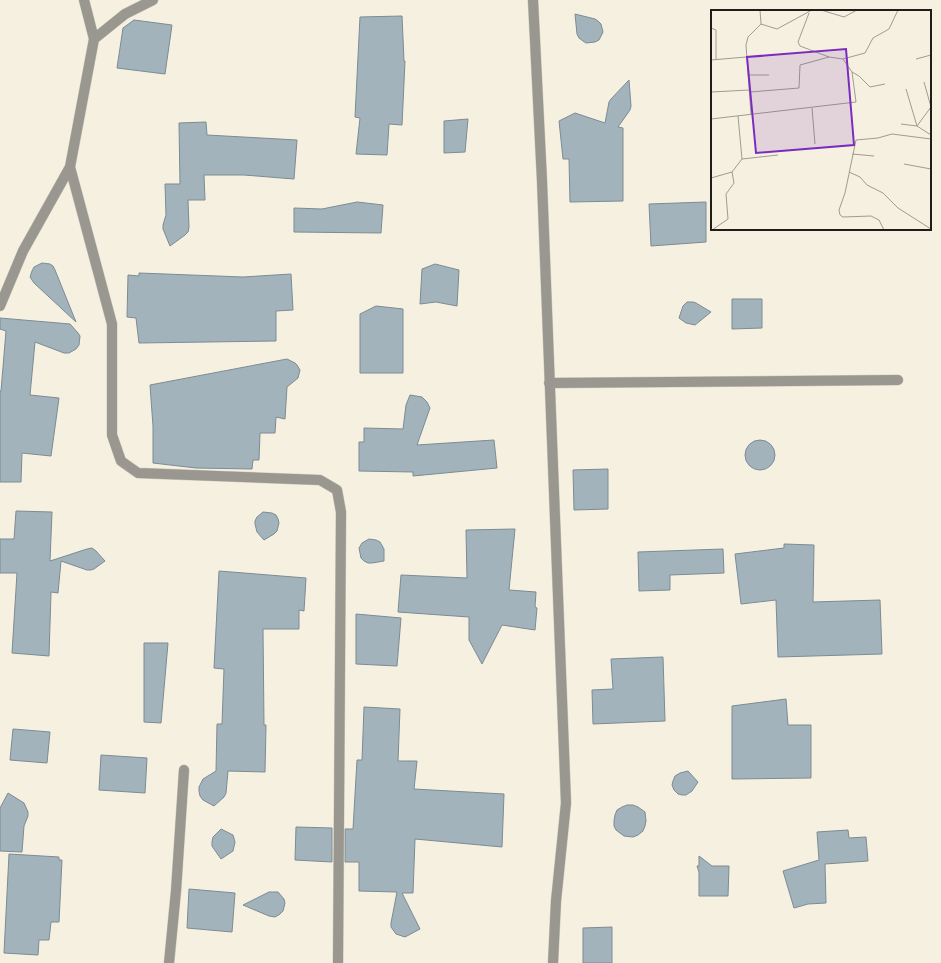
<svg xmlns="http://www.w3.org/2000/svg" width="941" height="963" viewBox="0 0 941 963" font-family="'DejaVu Sans',sans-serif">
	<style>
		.building { fill: #a3b3bc; stroke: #7c8b94 }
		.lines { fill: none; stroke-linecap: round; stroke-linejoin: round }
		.minor-casing { stroke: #d3cec0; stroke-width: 11 }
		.minor { stroke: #999790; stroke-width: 10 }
		.inset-road { fill: none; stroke: #9f9c90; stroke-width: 1 }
		.view { fill: #7b2cbf; fill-opacity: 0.15; stroke: #7b2cbf; stroke-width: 2 }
		.inset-edge { fill: none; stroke: #1e1d17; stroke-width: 2 }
	</style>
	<rect width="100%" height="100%" fill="#f5f0e0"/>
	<path class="building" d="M 575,14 L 595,19 L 598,21 L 601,24 L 603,32 L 599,40 L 595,42 L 586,43 L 583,41 L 579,38 L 577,34 Z
		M 402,16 L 404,61 L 405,61 L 402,125 L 389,124 L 387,155 L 356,154 L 360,118 L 355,117 L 360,17 Z
		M 134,20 L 172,25 L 165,74 L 117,68 L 123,28 Z
		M 629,80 L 631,106 L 630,110 L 618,127 L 623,128 L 623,201 L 570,202 L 569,159 L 563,159 L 559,121 L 575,113 L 605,123 L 609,102 L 611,99 Z
		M 468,119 L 465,152 L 444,153 L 444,121 Z
		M 206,122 L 207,135 L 297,140 L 294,179 L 244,175 L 204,175 L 205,200 L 188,200 L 189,227 L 188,232 L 185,235 L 170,246 L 163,229 L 163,225 L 166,215 L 165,184 L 180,184 L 179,123 Z
		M 357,202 L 383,205 L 381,233 L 294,232 L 294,208 L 322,209 Z
		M 706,202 L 706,242 L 651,246 L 649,204 Z
		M 42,263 L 50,264 L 53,266 L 55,270 L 76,322 L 34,283 L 30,277 L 32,271 L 34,267 Z
		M 435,264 L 459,270 L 457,306 L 436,302 L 420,304 L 422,269 Z
		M 139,273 L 243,277 L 291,274 L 293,310 L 276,311 L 276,341 L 139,343 L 136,318 L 127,317 L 128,275 L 139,276 Z
		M 732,299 L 762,299 L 762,328 L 732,329 Z
		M 687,302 L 693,302 L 696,303 L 711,312 L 695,325 L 686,323 L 679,318 L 683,306 Z
		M 376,306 L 403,309 L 403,373 L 360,373 L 360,314 Z
		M 0,318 L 70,324 L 78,333 L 80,336 L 79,345 L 76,349 L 69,353 L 64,353 L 35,342 L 30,395 L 59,398 L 51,456 L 22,453 L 21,482 L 0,482 L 0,391 L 1,391 L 6,331 L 0,329 Z
		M 287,359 L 295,363 L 297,365 L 300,370 L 298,378 L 287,387 L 285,419 L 276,417 L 275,433 L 260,433 L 259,460 L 253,460 L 252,469 L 196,468 L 153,463 L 153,426 L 150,385 Z
		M 410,395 L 422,397 L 427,402 L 430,408 L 417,445 L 494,440 L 497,468 L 413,476 L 413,472 L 359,471 L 359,442 L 364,442 L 364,428 L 403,429 L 406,405 Z
		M745 455a15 15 0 1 1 30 0a15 15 0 1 1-30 0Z
		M 608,469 L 608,509 L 574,510 L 573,470 Z
		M 16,511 L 52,512 L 50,561 L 87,549 L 92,548 L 96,551 L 105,561 L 94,569 L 91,570 L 87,570 L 61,561 L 58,593 L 51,592 L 49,656 L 12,653 L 17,573 L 0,573 L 0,539 L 14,539 Z
		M 263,512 L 272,513 L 276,515 L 278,519 L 279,523 L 277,531 L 274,534 L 264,540 L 257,532 L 255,524 L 255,521 L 257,517 Z
		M 515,529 L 509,590 L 536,592 L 535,607 L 537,608 L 535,630 L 502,625 L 482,664 L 469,640 L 469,617 L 398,612 L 401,575 L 467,578 L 466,530 Z
		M 369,539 L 376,540 L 380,542 L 384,549 L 384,561 L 372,563 L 368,563 L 364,561 L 361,558 L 359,548 L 362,543 Z
		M 784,544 L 814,545 L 813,602 L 880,600 L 882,654 L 778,657 L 776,600 L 741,604 L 735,554 L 784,548 Z
		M 723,549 L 724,573 L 670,575 L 670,590 L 639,591 L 638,552 Z
		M 219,571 L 306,578 L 304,611 L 299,610 L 299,629 L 263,629 L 264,725 L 266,725 L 265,772 L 228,771 L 226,793 L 224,797 L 214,806 L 203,800 L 200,796 L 199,791 L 199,787 L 203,779 L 216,771 L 217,724 L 222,724 L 224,669 L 214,668 Z
		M 356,614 L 401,618 L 397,666 L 356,664 Z
		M 144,643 L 168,643 L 161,723 L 144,722 Z
		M 663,657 L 665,721 L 593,724 L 592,690 L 613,689 L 611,659 Z
		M 786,699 L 788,725 L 811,725 L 811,778 L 732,779 L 732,706 Z
		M 364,707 L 400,709 L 398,761 L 417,761 L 414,789 L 504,794 L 502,847 L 415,839 L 413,893 L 402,893 L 420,929 L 405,937 L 396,934 L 391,927 L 391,923 L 397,892 L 359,891 L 359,862 L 345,862 L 345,829 L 353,829 L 357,760 L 362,760 Z
		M 13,729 L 50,732 L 47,763 L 10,760 Z
		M 101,755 L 147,758 L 145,793 L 99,790 Z
		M 688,771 L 698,782 L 692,791 L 686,795 L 682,795 L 678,794 L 674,790 L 672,785 L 673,781 L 675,776 L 680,773 Z
		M 8,793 L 24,803 L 28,812 L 28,816 L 24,826 L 22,852 L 0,851 L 0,808 Z
		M 627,805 L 633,805 L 638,807 L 645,812 L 646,821 L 645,826 L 643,831 L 638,835 L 633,837 L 624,836 L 616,830 L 614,826 L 614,821 L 615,815 L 617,810 L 622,807 Z
		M 296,827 L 332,828 L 332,862 L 295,860 Z
		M 221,829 L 233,835 L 235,842 L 233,851 L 221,859 L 214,849 L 212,846 L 212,842 L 213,837 Z
		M 848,830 L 849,838 L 866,837 L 868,861 L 825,864 L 826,903 L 808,904 L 794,908 L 783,871 L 819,860 L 817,832 Z
		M 9,854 L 59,857 L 59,860 L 62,860 L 59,922 L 51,922 L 49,940 L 39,940 L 38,955 L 4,953 Z
		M 699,856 L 712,866 L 729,866 L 728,896 L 699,896 L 699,872 L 697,866 L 699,866 Z
		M 189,889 L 235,893 L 232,932 L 187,928 Z
		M 269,892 L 278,892 L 284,899 L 285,903 L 283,911 L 280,914 L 275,917 L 269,916 L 243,905 Z
		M 612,927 L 612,963 L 583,963 L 583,928 Z"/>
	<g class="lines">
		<defs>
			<path id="minor" d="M 84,0 L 94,39
				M 533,0 L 542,181 L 566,803 L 556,901 L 553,963
				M 70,167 L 112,324 L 112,435 L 121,461 L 138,473 L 320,480 L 337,490 L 341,512 L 338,963
				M 0,306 L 23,251 L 70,167 L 94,39 L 125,14 L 153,0
				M 549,383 L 898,380
				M 169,963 L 176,891 L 184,770"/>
		</defs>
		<use href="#minor" class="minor-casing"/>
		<use href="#minor" class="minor"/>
	</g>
	<g transform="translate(711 10)">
		<rect width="220" height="220" fill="#f5f0e0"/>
		<path class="inset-road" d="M 49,0 L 50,14 L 66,19 L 101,0M 110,0 L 133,7 L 146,0M 0,18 L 5,20 L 5,50M 132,49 L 154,43 L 162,28 L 178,19 L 187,0M 205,49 L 220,45M 0,50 L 35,47M 141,62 L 148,66 L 159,77 L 174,74M 37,65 L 58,65M 213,72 L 220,97M 195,79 L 206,116 L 220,125M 0,82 L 38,80M 39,82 L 88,78 L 89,55 L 118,47M 101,98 L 104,134M 40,104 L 35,35 L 37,27 L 50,14M 0,109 L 145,92 L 141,62 L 132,49 L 118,47 L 89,36 L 87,32 L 98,3M 190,114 L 206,116 L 220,97M 141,144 L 163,146M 31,149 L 67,145M 193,154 L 220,159M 138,162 L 149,167 L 156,175 L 172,183 L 187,198 L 220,219M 0,168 L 21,162 L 31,149 L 27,106M 1,220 L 17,209 L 15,184 L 23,173 L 21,162M 173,220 L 168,210 L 160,206 L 132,207 L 129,205 L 128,200 L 134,183 L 145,130 L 167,128 L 181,124 L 220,129"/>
		<path class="view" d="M 135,39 L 143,135 L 45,143 L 36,47 Z"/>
		<rect width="220" height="220" class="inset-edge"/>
	</g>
</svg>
